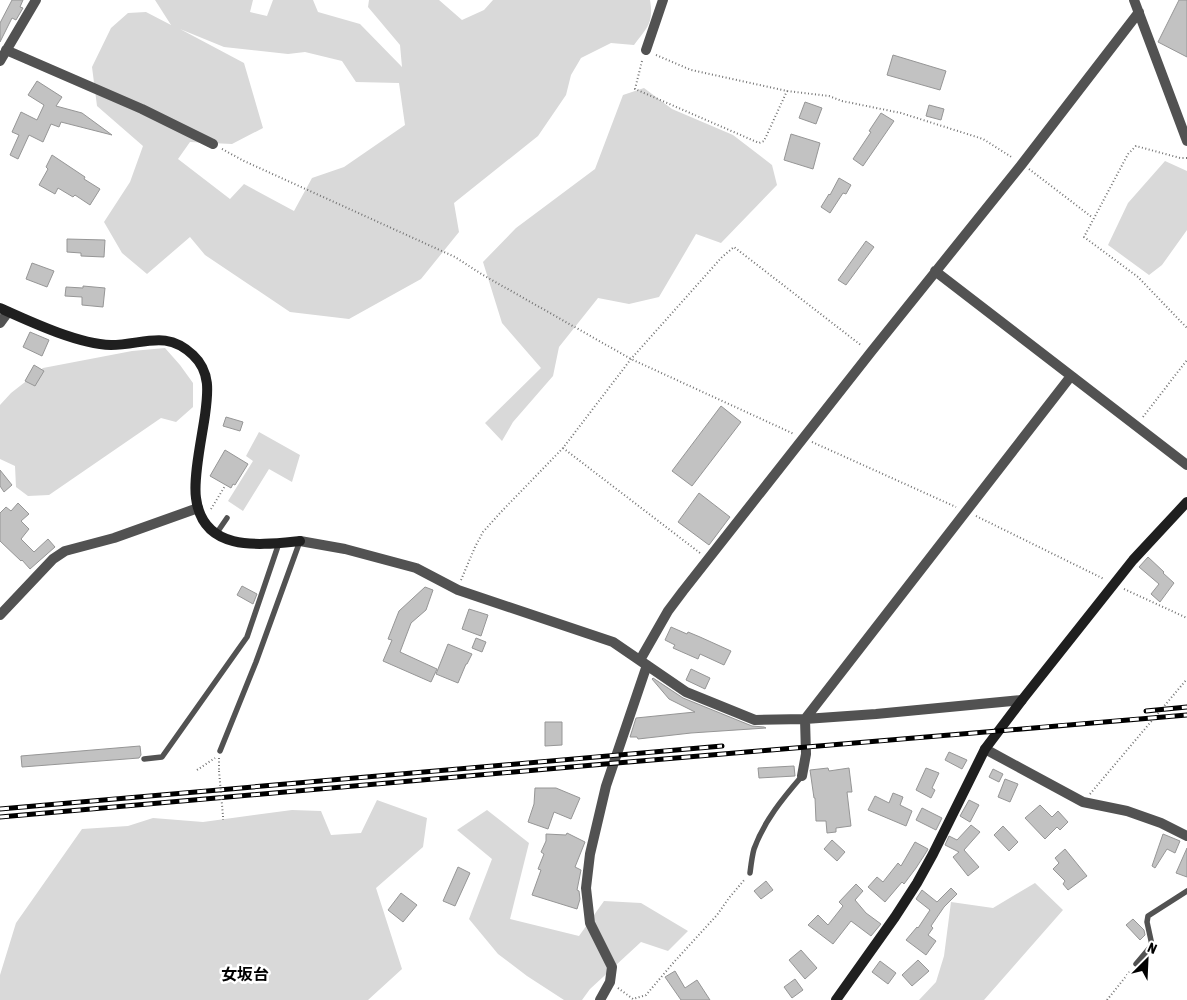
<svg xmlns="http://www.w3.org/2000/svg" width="1187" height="1000" viewBox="0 0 1187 1000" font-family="'Asap Condensed','Noto Sans JP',sans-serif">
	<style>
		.green { fill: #d9d9d9; fill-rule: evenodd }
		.building { fill: #c2c2c2; stroke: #969696 }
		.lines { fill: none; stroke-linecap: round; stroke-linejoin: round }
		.path { stroke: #747474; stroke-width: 2; stroke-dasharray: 1 2.5; stroke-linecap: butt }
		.lane { stroke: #525252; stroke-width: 5.5 }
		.street { stroke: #525252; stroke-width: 10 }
		.secondary { stroke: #1f1f1f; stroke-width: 10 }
		.rail-casing { stroke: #000; stroke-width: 5 }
		.rail { stroke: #fff; stroke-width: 3; stroke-dasharray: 9; stroke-linecap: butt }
		.path-bridge { stroke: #747474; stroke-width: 2; stroke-dasharray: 1 2.5; stroke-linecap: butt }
		.labels { text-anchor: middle; stroke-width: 5; stroke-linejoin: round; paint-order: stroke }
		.neighbourhood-label { font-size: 16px; font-weight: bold; fill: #000; stroke: #fff }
	</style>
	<rect width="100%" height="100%" fill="#fff"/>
	<path class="green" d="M 155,0 L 253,0 L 250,12 L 267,16 L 273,0 L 313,0 L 318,12 L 360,24 L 402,67 L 400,45 L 368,7 L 369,0 L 439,0 L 462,20 L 484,10 L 493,0 L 650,0 C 654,23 647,28 634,45 L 611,43 L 581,58 L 571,75 L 566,95 L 538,136 L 454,203 L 459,232 L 421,279 L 349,319 L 290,312 L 205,255 L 190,237 L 147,274 L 122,253 L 104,222 L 130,182 L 143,146 L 97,106 L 92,67 L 111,28 L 128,13 L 146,12 L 171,25 ZM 180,29 L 224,47 L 288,54 L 305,52 L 342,61 L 356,82 L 399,83 L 405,125 L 344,167 L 312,178 L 294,211 L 244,184 L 230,199 L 178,159 L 190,142 L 232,144 L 263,128 L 244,63 Z
		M 644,88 L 672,109 L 733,135 L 772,165 L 777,185 L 721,243 L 696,234 L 659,297 L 629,304 L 598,298 L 559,347 L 553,376 L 513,422 L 502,441 L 485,423 L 541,368 L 502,323 L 483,262 L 516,228 L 595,169 L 623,95 Z
		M 1165,161 L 1187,171 L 1187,230 L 1162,265 L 1149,275 L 1108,245 L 1128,203 Z
		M 165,348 L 180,365 L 193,383 L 193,407 L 176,422 L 161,418 L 49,495 L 28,496 L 16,487 L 15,466 L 0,459 L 0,405 L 11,393 L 43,368 L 132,351 Z
		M 259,432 L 300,455 L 292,482 L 269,469 L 243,511 L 228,501 L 253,461 L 246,456 Z
		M 377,800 L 427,818 L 423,847 L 376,888 L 402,969 L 368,1000 L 0,1000 L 0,975 L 16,923 L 82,829 L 128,826 L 153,818 L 203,822 L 292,810 L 321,811 L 331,835 L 361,833 Z
		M 487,810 L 529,843 L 510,919 L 579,936 L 604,901 L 641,903 L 688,931 L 668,951 L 641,942 L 590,989 L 582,1000 L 564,1000 L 527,976 L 498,954 L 469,919 L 492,859 L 457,830 Z
		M 1035,883 L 1063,910 L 984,1000 L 919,1000 L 936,982 L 944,956 L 951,902 L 993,908 Z"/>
	<path class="building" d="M 12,0 L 23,0 L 20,7 L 23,8 L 16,20 L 12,18 L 0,42 L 0,23 Z
		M 1179,0 L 1187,0 L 1187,57 L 1158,42 Z
		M 893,55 L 946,71 L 940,90 L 887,75 Z
		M 37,81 L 62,97 L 56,106 L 82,113 L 112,135 L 61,122 L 59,127 L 51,124 L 43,142 L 29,135 L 18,159 L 10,155 L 19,135 L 12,132 L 21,112 L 37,120 L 44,105 L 28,95 Z
		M 805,102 L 822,108 L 816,124 L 799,118 Z
		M 929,105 L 944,109 L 941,120 L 926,116 Z
		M 881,113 L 894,121 L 863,166 L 853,159 L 871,132 L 869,131 Z
		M 791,134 L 820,143 L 813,169 L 784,160 Z
		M 52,155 L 85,177 L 84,179 L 100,189 L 90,205 L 75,195 L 73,197 L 58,188 L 55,194 L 39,185 L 48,169 L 46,167 Z
		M 839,178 L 851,185 L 846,194 L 843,193 L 830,213 L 821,207 L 829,194 L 830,195 Z
		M 67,239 L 105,240 L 104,257 L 81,256 L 81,253 L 67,252 Z
		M 866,241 L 874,247 L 846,285 L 838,280 Z
		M 32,263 L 54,271 L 47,287 L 26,279 Z
		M 83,286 L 105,288 L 103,307 L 82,305 L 82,297 L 65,296 L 66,287 L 83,288 Z
		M 30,332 L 49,340 L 42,356 L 23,347 Z
		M 34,365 L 44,371 L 35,386 L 25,381 Z
		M 721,406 L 741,422 L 692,486 L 672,471 Z
		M 226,417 L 243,422 L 240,431 L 223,426 Z
		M 225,450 L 248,464 L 235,485 L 233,484 L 231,488 L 210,476 Z
		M 0,470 L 12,485 L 4,492 L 0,486 Z
		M 699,493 L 730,517 L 709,545 L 678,522 Z
		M 18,503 L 29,514 L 21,521 L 29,529 L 21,539 L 34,552 L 48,539 L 55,547 L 30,569 L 22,560 L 21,561 L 0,541 L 0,513 L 6,507 L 11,511 Z
		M 1148,557 L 1164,572 L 1163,573 L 1174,583 L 1160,602 L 1151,594 L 1159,584 L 1139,567 Z
		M 242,586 L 257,594 L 253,604 L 237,595 Z
		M 425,587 L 433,590 L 426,610 L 411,623 L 400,652 L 437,669 L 431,682 L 383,661 L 392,640 L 388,639 L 399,611 Z
		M 469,609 L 488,615 L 481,636 L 462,629 Z
		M 671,627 L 687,634 L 688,632 L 700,637 L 731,651 L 724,665 L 700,654 L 698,659 L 673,648 L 675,645 L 665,640 Z
		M 476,638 L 486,642 L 482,652 L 472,648 Z
		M 448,644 L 472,654 L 467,664 L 466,664 L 458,683 L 436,674 Z
		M 691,669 L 710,678 L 705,689 L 686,680 Z
		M 653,678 L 683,698 L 752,726 L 764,727 L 766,728 L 691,733 L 638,739 L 637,737 L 630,737 L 636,718 L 695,712 L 669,699 L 652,679 Z
		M 545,722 L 562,722 L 562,745 L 545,746 Z
		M 140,746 L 141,755 L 139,758 L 22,767 L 21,756 Z
		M 949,752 L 967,760 L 962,769 L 945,760 Z
		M 794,766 L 795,776 L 759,778 L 758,768 Z
		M 828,768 L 829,771 L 849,768 L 852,792 L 847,792 L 851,826 L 836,828 L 836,832 L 827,833 L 826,821 L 816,821 L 815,798 L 814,798 L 810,770 Z
		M 926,768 L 939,773 L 932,788 L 935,790 L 931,798 L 916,790 Z
		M 993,769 L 1003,774 L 999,782 L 989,777 Z
		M 1005,779 L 1018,784 L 1010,802 L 998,797 Z
		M 535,788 L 556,788 L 580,798 L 571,819 L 554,812 L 548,829 L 528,822 L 534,804 Z
		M 893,793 L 903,797 L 900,805 L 912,811 L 906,826 L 868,810 L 875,796 L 889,803 Z
		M 969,800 L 979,805 L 970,822 L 960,816 Z
		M 1040,805 L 1052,817 L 1058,811 L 1068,822 L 1060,830 L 1057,827 L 1045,839 L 1025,818 Z
		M 922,808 L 942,818 L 936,830 L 916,820 Z
		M 971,825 L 980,832 L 964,850 L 979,867 L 968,876 L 953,857 L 959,852 L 945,845 L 949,836 L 957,840 Z
		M 1003,826 L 1018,842 L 1009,851 L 994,835 Z
		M 567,833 L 585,842 L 575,867 L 581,870 L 577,890 L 579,891 L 580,899 L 577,909 L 532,895 L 541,870 L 538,869 L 544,854 L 541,852 L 546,841 L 546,834 L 566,835 Z
		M 1163,834 L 1180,841 L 1175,853 L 1167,849 L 1155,868 L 1152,866 Z
		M 832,840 L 845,852 L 837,861 L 824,849 Z
		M 915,842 L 928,849 L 927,851 L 916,868 L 904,884 L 902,882 L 885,902 L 868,887 L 877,877 L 883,882 L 898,863 L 901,866 Z
		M 1187,848 L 1187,877 L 1176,873 Z
		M 1065,849 L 1087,876 L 1068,890 L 1063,884 L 1065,881 L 1053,869 L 1059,863 L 1055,858 Z
		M 458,867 L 470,873 L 455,906 L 443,901 Z
		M 766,881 L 773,890 L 761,899 L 754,891 Z
		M 856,884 L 863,891 L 855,900 L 866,913 L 881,924 L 871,936 L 851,921 L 833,944 L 808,925 L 818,915 L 828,925 L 843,906 L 839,902 Z
		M 951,888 L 957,894 L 944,907 L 931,926 L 933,928 L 928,935 L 936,941 L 926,955 L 906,940 L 917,927 L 918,928 L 930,910 L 916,899 L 922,890 L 937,902 Z
		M 401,893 L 417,905 L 403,922 L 388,910 Z
		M 1133,919 L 1144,930 L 1145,935 L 1140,940 L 1126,925 Z
		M 801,950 L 817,968 L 805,979 L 789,960 Z
		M 918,960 L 929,971 L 912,986 L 902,975 Z
		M 880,961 L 896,973 L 888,984 L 872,972 Z
		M 675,971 L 685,988 L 697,980 L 710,1000 L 681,1000 L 665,977 Z
		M 795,979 L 803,990 L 792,998 L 784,987 Z"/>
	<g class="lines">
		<path class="path" d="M 656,55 L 691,70 L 787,91 L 829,96 L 842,101 L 901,113 L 983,139 L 1013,158
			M 642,61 L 635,89 L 759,143 L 764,141 L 787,91
			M 222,149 L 244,161 L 455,257 L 483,275 L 631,359 L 794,434
			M 1187,158 L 1180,158 L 1136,146 L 1128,154 L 1084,237 L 1138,277 L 1187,328
			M 1029,169 L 1093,218
			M 1143,417 L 1187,360
			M 812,442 L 956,507
			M 563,448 L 700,553
			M 211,509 L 225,486
			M 976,516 L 1104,579
			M 461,580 L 475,547 L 483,532 L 500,513 L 563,448 L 631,359 L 722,257 L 734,247 L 862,346
			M 1124,589 L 1187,618
			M 219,758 L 219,771
			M 197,770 L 215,758
			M 1090,794 L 1187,679
			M 223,816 L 223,820
			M 618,988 L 633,999 L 646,995 L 674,962 L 717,915 L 729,898 L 745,879
			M 1107,1000 L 1131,970"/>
		<path class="lane" d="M 216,534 L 227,518
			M 220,751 L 256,662 L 300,541
			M 144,759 L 162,757 L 247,637 L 279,543
			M 750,873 C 751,865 752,856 754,849 C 764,821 783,798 802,776
			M 1136,964 L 1152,945 L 1147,922 L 1148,916 L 1187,891"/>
		<path class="street" d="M 1134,0 L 1187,141
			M 6,50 L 142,109 L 213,144
			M 646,50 L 663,0
			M 0,61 L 36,0
			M 935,271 L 1187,465
			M 0,323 L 8,312
			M 300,541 L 345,549 L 416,568 L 458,590 L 613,642 L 686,692 L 755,720 L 805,719 L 876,714 L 1022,700
			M 0,615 L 53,559 L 65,551 L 114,538 L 198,508
			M 640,660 L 668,611 L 683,591 L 871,352 L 1022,164 L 1139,12
			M 985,749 L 1083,802 L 1127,811 L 1161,823 L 1187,836
			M 802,776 L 806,754 L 805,719 L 1071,376
			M 600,1000 L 610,982 L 612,967 L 590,923 L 586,888 L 590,854 L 606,786 L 647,665"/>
		<path class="secondary" d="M 0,308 C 31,322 78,344 111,345 C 143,345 166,329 193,355 C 211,372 208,393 205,415 C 202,437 193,477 196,498 C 203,553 260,545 300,541
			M 836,1000 L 895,917 L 917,883 L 933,854 L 985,749 L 1022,700 L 1133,560 L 1187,502"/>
		<defs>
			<path id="rail" d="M 1146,711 L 1187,707
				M 0,809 L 722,746
				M 0,817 L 605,764 L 1187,715"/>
		</defs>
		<use href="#rail" class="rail-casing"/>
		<use href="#rail" class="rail"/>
		<path class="path-bridge" d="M 219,771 L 223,816"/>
	</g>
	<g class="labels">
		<g class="neighbourhood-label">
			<text x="245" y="980">女坂台</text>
		</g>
	</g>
	<g transform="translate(1147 960) rotate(24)" stroke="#ffffff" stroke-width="4" paint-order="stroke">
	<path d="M0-4L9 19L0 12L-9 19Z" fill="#000000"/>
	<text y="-8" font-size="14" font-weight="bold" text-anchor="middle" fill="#000000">N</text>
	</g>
</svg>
